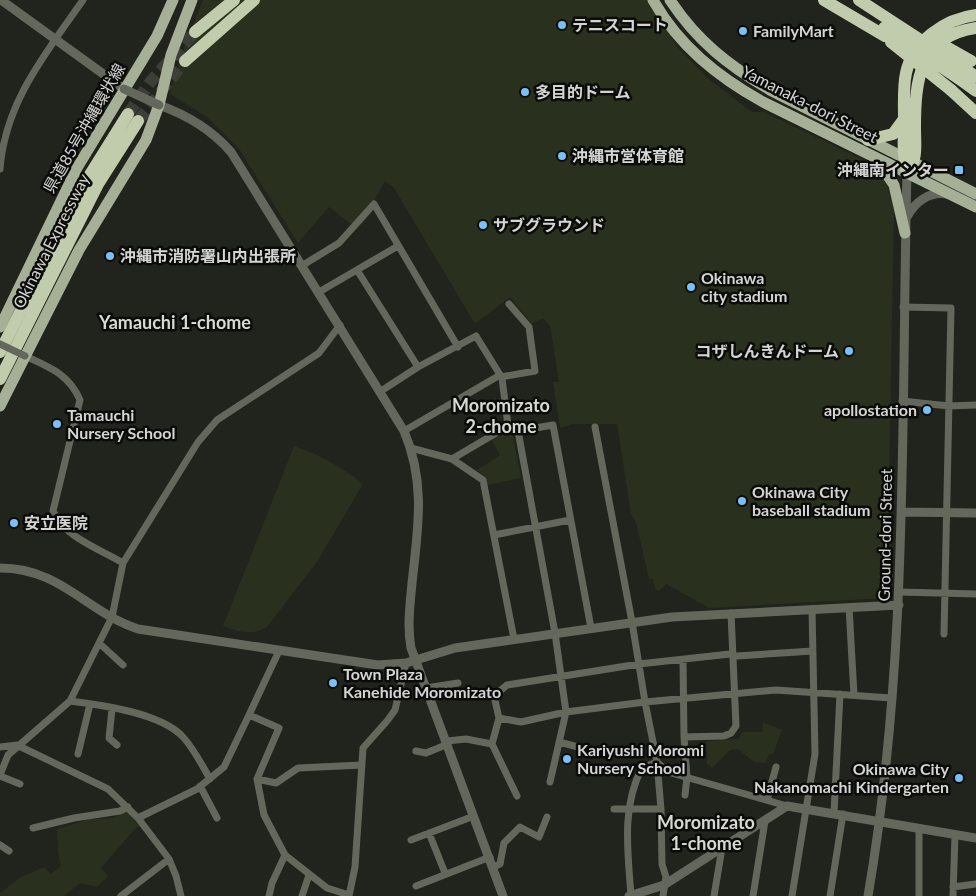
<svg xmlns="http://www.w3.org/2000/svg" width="976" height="896" viewBox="0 0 976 896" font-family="Lato,'Noto Sans JP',sans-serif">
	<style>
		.green { fill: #29301d }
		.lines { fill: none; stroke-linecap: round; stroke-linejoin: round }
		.motorway-tunnel { stroke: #3c3e38; stroke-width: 12; stroke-dasharray: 12 6; stroke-linecap: butt }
		.minor { stroke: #64685c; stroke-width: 7 }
		.tertiary { stroke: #64685c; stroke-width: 9 }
		.primary { stroke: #a6b096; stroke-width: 11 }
		.motorway { stroke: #c1ccad; stroke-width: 12 }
		.minor-bridge { stroke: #64685c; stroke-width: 7 }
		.tertiary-bridge { stroke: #64685c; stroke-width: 9 }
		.motorway-bridge { stroke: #c1ccad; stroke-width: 12 }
		.poi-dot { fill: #7abff8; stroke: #0b0c09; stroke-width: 2 }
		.labels { text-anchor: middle; stroke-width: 5; stroke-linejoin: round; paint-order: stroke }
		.poi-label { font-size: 16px; font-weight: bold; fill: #d4d5d2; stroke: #0b0c09; text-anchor: start }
		.street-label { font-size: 16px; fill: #d4d5d2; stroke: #0b0c09 }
		.neighbourhood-label { font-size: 18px; font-weight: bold; fill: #d7dad2; stroke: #0b0c09 }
	</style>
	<rect width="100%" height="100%" fill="#21231d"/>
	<path class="green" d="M 203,0 L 648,0 L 678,48 L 710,80 L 752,112 L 764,112 L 870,163 L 887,185 L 894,209 L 887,598 L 709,608 L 666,584 L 659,591 L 655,589 L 653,579 L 649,579 L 636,522 L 631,514 L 617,424 L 573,424 L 560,428 L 553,382 L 559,382 L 550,326 L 543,318 L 532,324 L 510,297 L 475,324 L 394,188 L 385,181 L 373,203 L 352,225 L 329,207 L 298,243 L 239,149 L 207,117 L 170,94 L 180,58 Z
		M 506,431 L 513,436 L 521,478 L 487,485 L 485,476 L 477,470 L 500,455 L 491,439 Z
		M 294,446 C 320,455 341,466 363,484 L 317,562 L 267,627 C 253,636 238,632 223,626 Z
		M 763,722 L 782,730 L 773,754 L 770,754 L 765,763 L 754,762 L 738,749 L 730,750 L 712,768 L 707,764 L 706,741 L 739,739 L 742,732 L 762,732 Z
		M 131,809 L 143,824 L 135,829 L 101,868 L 108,876 L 97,887 L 80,883 L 64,896 L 0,896 L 0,893 L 21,877 L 45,867 L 51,874 L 61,866 L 58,852 L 57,829 L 89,819 L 113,818 Z"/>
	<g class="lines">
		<path class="motorway-tunnel" d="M 128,114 L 151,81 L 195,32
			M 138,121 L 185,61"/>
		<path class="minor" d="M 0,169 C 5,102 46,53 83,0
			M 303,265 L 339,243 L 374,204 L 458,347
			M 357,270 L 418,367
			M 319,292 L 398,246
			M 903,307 L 951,308 L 944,634
			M 25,356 C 49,367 69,374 80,400 L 53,511 C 65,538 100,549 123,563
			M 501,377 L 535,371 L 529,327 L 509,304
			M 381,391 L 418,367 L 476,336 L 502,378 L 508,426
			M 902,401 L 949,406 L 976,405
			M 508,426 L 518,431 L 553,425 L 591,628
			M 404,431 L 500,375
			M 518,431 L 555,633 L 566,712 L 550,782
			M 411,448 L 452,459 L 483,480 L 514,639
			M 452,459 L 508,426
			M 494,535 L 570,520
			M 899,592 L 976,594
			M 849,607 L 854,695
			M 99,643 L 123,665
			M 279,651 L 249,715 L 279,728 L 257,779 L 264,815 L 285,855 L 327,888 L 349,895
			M 683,660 L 684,737 L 687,777 L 685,795
			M 426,688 L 458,683
			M 70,701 C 102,705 161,713 183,737 C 194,749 202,765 210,779
			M 112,709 L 109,738 L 117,745
			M 499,718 L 494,696 L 507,685 L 639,664 L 730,654 L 737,656 L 813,651
			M 684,737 L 724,736 L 731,733 L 736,726 L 731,613
			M 447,741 L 466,739 L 492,744 L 499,718 L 521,722 L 566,712 L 645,702 L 632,622 L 595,427
			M 559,742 L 597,752
			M 492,744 L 517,796
			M 0,747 L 17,745 L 108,789 L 138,818 L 169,859 L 176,876 L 181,896
			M 416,751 L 426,753 L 448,744
			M 78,754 L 90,704
			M 657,762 L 668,772 L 787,806
			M 0,775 L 8,755 L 70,701 L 112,617 L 123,563 L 198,442 L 217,420 L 319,353 L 340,325
			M 0,776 L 20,784
			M 257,779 L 276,783 L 298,768 L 362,765
			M 200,786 L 217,818
			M 767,800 L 776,767
			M 614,809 L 661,809
			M 834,813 L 840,694
			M 138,818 L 197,789 L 224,767 L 249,715
			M 33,828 L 74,818 L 120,811 L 128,807
			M 429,833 L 445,873
			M 411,840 L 474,816
			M 0,845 L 9,851
			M 493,867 L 500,864 L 504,843 L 520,827 L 539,837 L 547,817
			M 416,886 L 490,857
			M 953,887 L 976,884
			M 121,896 L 169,859
			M 269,896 L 272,883 L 285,855
			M 302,896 L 309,875
			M 349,896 L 355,867 L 363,748 L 387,721 L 395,710 L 406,663
			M 631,896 C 628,853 621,807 642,768 L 657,762
			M 663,896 L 666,877 L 662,864 L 661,809 L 657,762 L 645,702 L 776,690 L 891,698
			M 714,896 L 722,848
			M 753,896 L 765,821
			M 792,896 L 815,754 L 812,609
			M 830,896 L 843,814
			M 919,896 L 919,829
			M 953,896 L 955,835"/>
		<path class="tertiary" d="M 1,0 L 124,89
			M 159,105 C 187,115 211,129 231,152 L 404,431 C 426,483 418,528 412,583 C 410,605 407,626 411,648 L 503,896
			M 907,217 C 915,202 929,191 947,194
			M 901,512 L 976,513
			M 0,568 C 61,568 86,612 138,629 L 378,665 L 406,663 L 455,648 L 672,617 L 899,605
			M 629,896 L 664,885 L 787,806 L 976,838
			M 868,896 C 909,658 901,413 907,172"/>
		<path class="primary" d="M 653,0 C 679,46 718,77 763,102 L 976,207
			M 670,0 C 697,41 728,65 770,90 L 976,194
			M 877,160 L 894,185 L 905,233
			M 0,327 L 77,168 L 157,36 L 173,0
			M 0,406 L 79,250 L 146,140 L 159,105 L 171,55 L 192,0"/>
		<path class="motorway" d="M 824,0 L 885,36
			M 195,32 L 234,0
			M 185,61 L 254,0
			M 965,69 L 976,77
			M 958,78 L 976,91
			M 951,90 L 976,113
			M 868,140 L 893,134 L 904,119
			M 907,172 C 902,154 904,137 904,119 C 904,104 903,87 906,73 C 913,41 945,19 976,15
			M 907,172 C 918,159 915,146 915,128 C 915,81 919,36 976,28
			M 0,352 L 88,178 L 128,114
			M 0,379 L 98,184 L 138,121"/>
		<path class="minor-bridge" d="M 0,344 L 25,356"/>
		<path class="tertiary-bridge" d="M 124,89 L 159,105"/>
		<path class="motorway-bridge" d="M 859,0 L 965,69
			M 884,28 L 958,78
			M 891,42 L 951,90
			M 941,44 L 971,61"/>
	</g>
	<g class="poi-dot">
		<circle cx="562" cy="25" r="5"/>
		<circle cx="743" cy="31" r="5"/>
		<circle cx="525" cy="92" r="5"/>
		<circle cx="562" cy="156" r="5"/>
		<rect x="954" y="165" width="10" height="10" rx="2.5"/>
		<circle cx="483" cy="225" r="5"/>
		<circle cx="110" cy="256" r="5"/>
		<circle cx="691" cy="287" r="5"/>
		<circle cx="849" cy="351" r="5"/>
		<circle cx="927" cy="410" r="5"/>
		<circle cx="57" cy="424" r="5"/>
		<circle cx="742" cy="501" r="5"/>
		<circle cx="14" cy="523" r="5"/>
		<circle cx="333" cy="683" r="5"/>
		<circle cx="567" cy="759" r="5"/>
		<circle cx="959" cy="778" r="5"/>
	</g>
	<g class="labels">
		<g class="poi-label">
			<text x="572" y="31">テニスコート</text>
			<text x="753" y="37">FamilyMart</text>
			<text x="535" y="98">多目的ドーム</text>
			<text x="572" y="162">沖縄市営体育館</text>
			<text x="949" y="176" text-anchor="end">沖縄南インター</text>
			<text x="493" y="231">サブグラウンド</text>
			<text x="120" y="262">沖縄市消防署山内出張所</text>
			<text x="701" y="284">Okinawa<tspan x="701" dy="18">city stadium</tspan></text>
			<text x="839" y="357" text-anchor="end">コザしんきんドーム</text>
			<text x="917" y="416" text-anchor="end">apollostation</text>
			<text x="67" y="421">Tamauchi<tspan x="67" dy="18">Nursery School</tspan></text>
			<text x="752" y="498">Okinawa City<tspan x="752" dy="18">baseball stadium</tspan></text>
			<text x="24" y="529">安立医院</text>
			<text x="343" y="680">Town Plaza<tspan x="343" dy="18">Kanehide Moromizato</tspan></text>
			<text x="577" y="756">Kariyushi Moromi<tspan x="577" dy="18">Nursery School</tspan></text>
			<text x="949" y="775" text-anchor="end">Okinawa City<tspan x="949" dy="18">Nakanomachi Kindergarten</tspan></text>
		</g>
		<g class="street-label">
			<text transform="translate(810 104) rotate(27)" y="6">Yamanaka-dori Street</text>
			<text transform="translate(84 128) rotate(-60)" y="6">県道85号沖縄環状線</text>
			<text transform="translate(51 241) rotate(-63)" y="6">Okinawa Expressway</text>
			<text transform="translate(885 535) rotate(-89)" y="6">Ground-dori Street</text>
		</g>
		<g class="neighbourhood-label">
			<text x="175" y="329">Yamauchi 1-chome</text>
			<text x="501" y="412">Moromizato<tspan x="501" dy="21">2-chome</tspan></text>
			<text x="706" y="829">Moromizato<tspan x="706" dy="21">1-chome</tspan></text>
		</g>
	</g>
</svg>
